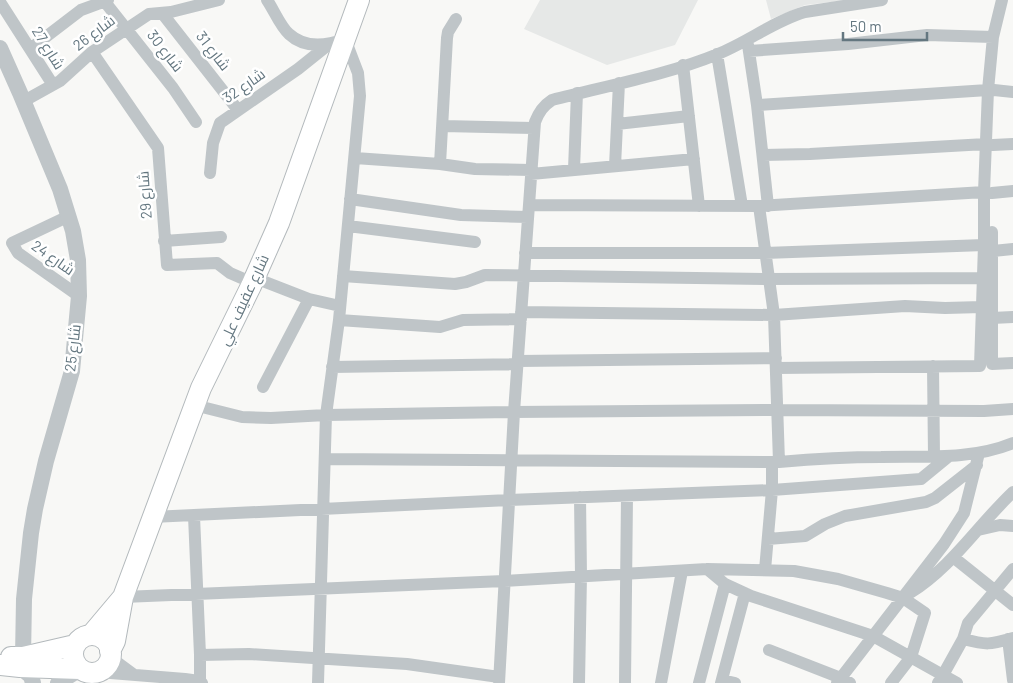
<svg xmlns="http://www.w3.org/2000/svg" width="1013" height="683" viewBox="0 0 1013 683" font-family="Barlow,Cairo,sans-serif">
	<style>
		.built { fill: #e6e8e7 }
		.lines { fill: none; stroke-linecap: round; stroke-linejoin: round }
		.primary-casing { stroke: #b3b9bc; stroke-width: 22 }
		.minor { stroke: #bfc5c8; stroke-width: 12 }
		.tertiary { stroke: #bfc5c8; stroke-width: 16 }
		.primary { stroke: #fff; stroke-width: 20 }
		.labels { text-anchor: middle; stroke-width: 5; stroke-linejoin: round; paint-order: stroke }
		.street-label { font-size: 15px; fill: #647780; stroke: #fff }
	</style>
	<rect width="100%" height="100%" fill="#f8f8f6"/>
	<path class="built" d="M 540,0 L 698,0 L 675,45 L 607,65 L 524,29 Z
		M 766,0 L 850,0 L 805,5 L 771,19 Z"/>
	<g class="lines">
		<defs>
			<path id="primary" d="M 123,597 L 201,388 L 251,286 L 279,223 L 359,0
				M 91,635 L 123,597 L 115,641 L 110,651
				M73 654a19 19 0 1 1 38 0a19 19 0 1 1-38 0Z
				M 11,657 L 23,657 L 75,645
				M 0,665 L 20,667 L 80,669"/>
		</defs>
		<use href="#primary" class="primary-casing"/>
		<path class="minor" d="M 267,0 C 274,10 280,26 289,34 C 305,49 326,46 345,39 L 358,73 L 360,96 L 339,320 L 326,415 L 318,683
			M 0,2 L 53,85
			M 105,2 L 173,88 L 196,122
			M 162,13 L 238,110
			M 748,45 L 757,105 L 768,206
			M 30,49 L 81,10 L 108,0
			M 749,51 L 848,44 L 927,35 L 993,37
			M 92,52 L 158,148 L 167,265 L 217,263 L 230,273 L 253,283
			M 717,54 L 742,206
			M 683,65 L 699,206
			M 994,90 L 1013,92
			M 24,101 L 60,81 L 92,52 L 149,14 L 171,12 L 219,0
			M 757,105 L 988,90
			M 617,124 L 689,116
			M 443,126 L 534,128
			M 993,145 L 1013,144
			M 763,155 L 810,154 L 986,144
			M 355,158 L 440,164 L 475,169 L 531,170
			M 440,164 L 447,38 L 448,32 L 456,19
			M 615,166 L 619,83
			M 574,169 L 577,93
			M 210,173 L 213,143 L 220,123 L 298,69 L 328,45
			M 531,174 L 694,159
			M 992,193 L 1013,191
			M 350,199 L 461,215 L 528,217
			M 529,205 L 759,206 L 984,192
			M 759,206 L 774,315 L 779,462
			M 69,216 L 12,243 L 18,253 L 79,296
			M 348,226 L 475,242
			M 992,232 L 992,364 L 1013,363
			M 164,241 L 221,237
			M 993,251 L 1013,249
			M 525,253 L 765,253 L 984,245
			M 343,276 L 455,284 L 466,282 L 485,275 L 769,279 L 983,278
			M 255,278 L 309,299 L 340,306
			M 521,312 L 774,315 L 905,306 L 945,308 L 982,307
			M 992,318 L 1013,317
			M 339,320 L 440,327 L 463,320 L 521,319
			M 518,361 L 776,358
			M 933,366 L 934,456
			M 332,367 L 518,364
			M 776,368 L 980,366 L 984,245 L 984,192 L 988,90 L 993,37 L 1002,0
			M 263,387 L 309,299
			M 194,405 L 242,417 L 271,418 L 326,415 L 514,412 L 776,410 L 984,411 L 1013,409
			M 325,459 L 779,462 C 813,459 847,457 881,457 C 925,456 972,460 1013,443
			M 194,516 L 200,655 L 200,683
			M 152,517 L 509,500 L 772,490 L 921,479 L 949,456
			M 978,530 L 1000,525 L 1013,526
			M 768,539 L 805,536 L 825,524 L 845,516 L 926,502 L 935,498 L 977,465
			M 953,557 L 1013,605
			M 707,569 L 725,584 L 751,596 L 873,636 L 957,683
			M 765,570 L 772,490 L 772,462
			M 910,593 C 952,567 978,525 1013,492
			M 123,597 L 504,581 L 707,569 L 794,571 L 838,579 L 887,593 L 903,598 L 925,613 L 911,657 L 891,683
			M 963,639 C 987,645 989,645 1013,638
			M 1008,639 L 1013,680
			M 769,650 L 841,678 L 850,683
			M 200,655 L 249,654 L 407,664 L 499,677
			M 110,657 L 133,674
			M 98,672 L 185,679 L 199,681 L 202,683
			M 722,680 L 735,683
			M 499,683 L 514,412 L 535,122 C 539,112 543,106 552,100 C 606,86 667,75 718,54 C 748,42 774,21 805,12 L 882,0
			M 579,683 L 581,576 L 580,497
			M 625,683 L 627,496
			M 661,683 L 682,571
			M 699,683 L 725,584
			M 721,683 L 745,593
			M 837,683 L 944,544 L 964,513 L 979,453
			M 938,683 L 943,675 L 963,639 L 968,623 L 1013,569"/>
		<path class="tertiary" d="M 0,48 L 20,93 L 60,189 L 73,231 L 78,260 L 79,296 L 72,371 L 46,461 L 35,509 L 31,533 L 24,599 L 23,657
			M 20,667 L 31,676 L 33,683
			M 58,683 L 80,669"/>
		<use href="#primary" class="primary"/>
	</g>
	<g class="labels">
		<g class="street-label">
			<text transform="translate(94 33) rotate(-37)" y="5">شارع 26</text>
			<text transform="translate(48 48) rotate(58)" y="5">شارع 27</text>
			<text transform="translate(165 51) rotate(52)" y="5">شارع 30</text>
			<text transform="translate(213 51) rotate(52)" y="5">شارع 31</text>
			<text transform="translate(244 86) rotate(-35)" y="5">شارع 32</text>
			<text transform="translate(145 195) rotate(-94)" y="5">شارع 29</text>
			<text transform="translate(53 258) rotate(35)" y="5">شارع 24</text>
			<text transform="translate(244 300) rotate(-65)" y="5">شارع عفيف علي</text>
			<text transform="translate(73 348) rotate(-83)" y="5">شارع 25</text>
		</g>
	</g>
	<path d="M843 32v8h84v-8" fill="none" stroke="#647780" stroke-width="2.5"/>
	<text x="850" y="32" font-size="15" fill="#647780" stroke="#ffffff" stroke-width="4" paint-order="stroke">50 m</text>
</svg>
